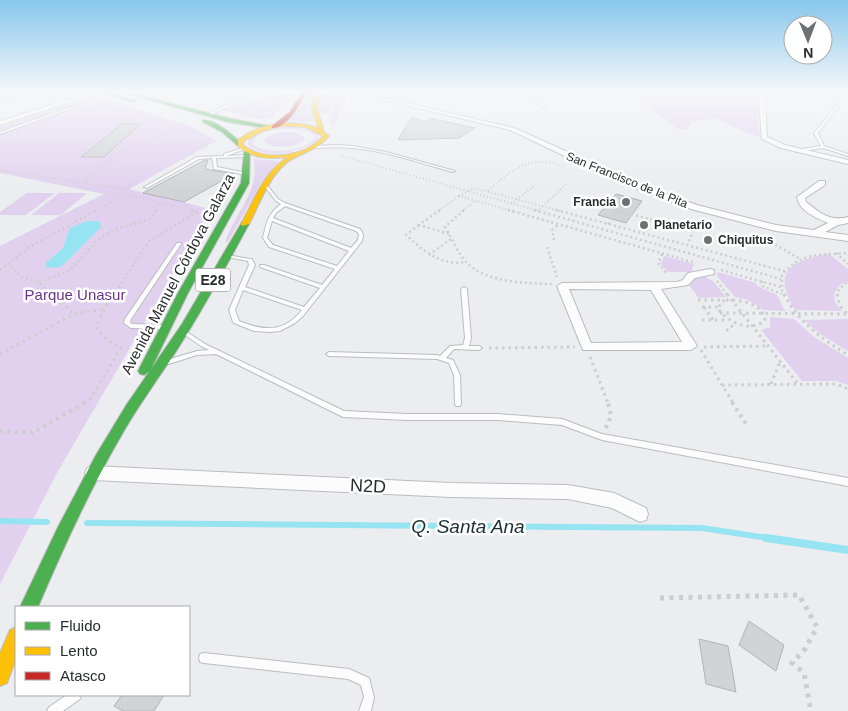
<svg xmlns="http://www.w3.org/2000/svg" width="848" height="711" viewBox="0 0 848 711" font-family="Helvetica,sans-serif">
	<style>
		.green { fill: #e1d1ef; fill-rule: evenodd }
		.water { fill: #96e4f1 }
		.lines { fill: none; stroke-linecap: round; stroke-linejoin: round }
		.stream-far1 { stroke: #96e4f1; stroke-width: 6 }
		.stream { stroke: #96e4f1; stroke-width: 8 }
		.building { fill: #d2d3d6; stroke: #b2b3b7 }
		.lane-casing { stroke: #bbbcbf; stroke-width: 2 }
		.street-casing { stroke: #bbbcbf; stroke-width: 2 }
		.fast-casing { stroke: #bbbcbf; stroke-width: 2 }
		.slow-casing { stroke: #bbbcbf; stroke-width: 2 }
		.jam-casing { stroke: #bbbcbf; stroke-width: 2 }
		.path-far5 { stroke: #cccdce; stroke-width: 1; stroke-dasharray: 1 2; stroke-linecap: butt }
		.path-far4 { stroke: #cccdce; stroke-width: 2; stroke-dasharray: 1 2.5; stroke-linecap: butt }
		.path-far3 { stroke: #cccdce; stroke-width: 2.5; stroke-dasharray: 2 3; stroke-linecap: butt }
		.path-far2 { stroke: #cccdce; stroke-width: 3; stroke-dasharray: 2.5 4; stroke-linecap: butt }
		.path-far1 { stroke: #cccdce; stroke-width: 4; stroke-dasharray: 3 4.5; stroke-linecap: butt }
		.path { stroke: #cccdce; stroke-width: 5; stroke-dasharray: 4 5.5; stroke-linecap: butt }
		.lane { fill: #fcfcfd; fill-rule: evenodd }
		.street { fill: #fcfcfd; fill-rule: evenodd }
		.fast { fill: #4caf50; fill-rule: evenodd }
		.slow { fill: #ffc107; fill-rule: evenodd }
		.jam { fill: #c62828; fill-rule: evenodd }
		.poi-dot { fill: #6d6f72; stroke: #fff; stroke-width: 2 }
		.labels { text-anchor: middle; stroke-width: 5; stroke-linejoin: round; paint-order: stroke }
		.far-street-label { font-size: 12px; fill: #292b2e; stroke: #fff }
		.far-poi-label { font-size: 12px; font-weight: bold; fill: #292b2e; stroke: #fff; text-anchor: start }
		.shield { fill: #fff; stroke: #696b6d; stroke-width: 1 }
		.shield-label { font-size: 14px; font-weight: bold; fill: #292b2e }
		.street-label { font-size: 15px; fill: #292b2e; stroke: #fff }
		.park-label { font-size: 15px; fill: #683585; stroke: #fff }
		.near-street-label { font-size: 18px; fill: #292b2e; stroke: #fff }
		.near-water-label { font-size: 19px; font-style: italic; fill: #1b2f32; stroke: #fff }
	</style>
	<rect width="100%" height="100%" fill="#ebedf1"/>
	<path class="green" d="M 308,92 L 314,92 L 309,107 L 314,122 L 287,121 L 296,112 Z
		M 332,92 L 330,113 L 320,113 L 318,106 L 320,96 Z
		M 629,92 L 755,92 L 760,137 L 749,134 L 715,118 L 691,122 L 687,129 L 678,129 Z
		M 276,94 L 291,96 L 272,118 L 259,119 L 222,110 Z
		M 340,94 L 348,94 L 333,127 L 331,124 L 336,96 Z
		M 92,96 L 191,126 L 216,141 L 129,189 L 211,209 L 58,471 L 0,584 L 0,246 L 104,194 L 0,173 L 0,127 Z
		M 292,127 L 316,132 L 318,140 C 300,152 267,161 248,145 L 248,140 C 259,129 278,128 292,127 ZM 291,129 L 307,131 L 315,136 L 314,140 C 300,152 268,156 253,144 C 255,129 280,129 291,129 Z
		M 282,132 L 295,132 L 304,137 L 304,140 C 294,148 275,150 264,142 L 266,137 Z
		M 253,159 L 279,161 L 261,183 L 228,242 L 225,242 C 234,215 262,188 253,159 Z
		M 27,193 L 55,193 L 26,215 L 0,215 L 0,212 Z
		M 59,193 L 87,193 L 61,215 L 31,215 Z
		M 829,254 L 848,269 L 848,282 L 841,284 L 834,293 L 835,302 L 842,311 L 795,310 C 771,272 791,260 829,254 Z
		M 664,256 L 694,264 L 691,272 L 668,272 L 661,264 Z
		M 718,272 L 756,283 L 757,286 L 777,295 L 785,311 L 763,310 L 748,300 L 735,297 L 717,276 Z
		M 704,276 L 713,281 L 726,297 L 699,298 L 688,284 L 693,278 Z
		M 770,317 L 794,319 L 814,337 L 848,358 L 848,385 L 836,381 L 802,381 L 761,330 L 770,327 Z
		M 848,319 L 848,351 L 820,334 L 804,320 Z"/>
	<path class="water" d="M 87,221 L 99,221 L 101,227 L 64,264 L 58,268 L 46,267 L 46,263 L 63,248 L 70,228 Z"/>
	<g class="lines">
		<path class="stream-far1" d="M 0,521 L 47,522
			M 87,523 L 702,528 L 774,539"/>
		<path class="stream" d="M 766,538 L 848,550"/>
	</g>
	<path class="building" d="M 411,118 L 427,122 L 429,118 L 475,128 L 459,138 L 398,140 Z
		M 122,124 L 140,124 L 104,157 L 81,157 Z
		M 205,160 L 208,160 L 205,169 L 234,174 L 184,202 L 143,193 Z
		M 616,194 L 642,201 L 626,223 L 598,215 Z
		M 749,621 L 784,645 L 776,671 L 739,645 Z
		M 699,639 L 728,646 L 736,692 L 706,684 Z
		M 122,695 L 164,695 L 154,711 L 123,711 L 114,706 Z"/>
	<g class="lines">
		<defs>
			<path id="lane" d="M 0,92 L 19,94 L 20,95 L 19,96 L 0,93 Z
				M 34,92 L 37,92 L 0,103 L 0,101 Z
				M 154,92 L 157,92 L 140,97 L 139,96 Z
				M 536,92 L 538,92 L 533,95 L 534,98 L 547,107 L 547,109 L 545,109 L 532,99 L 531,95 Z
				M 841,92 L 843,92 L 843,98 L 841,103 L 818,133 L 824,146 L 848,154 L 848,156 L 823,148 L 796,152 L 796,150 L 797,150 L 821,146 L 814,133 L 838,103 Z
				M 260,94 L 261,96 L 241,101 L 208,116 L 206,115 L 239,99 Z
				M 274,95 L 300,97 L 301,98 L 300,99 L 273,97 Z
				M 76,105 L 78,106 L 0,134 L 0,132 Z
				M 335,145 L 352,146 L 386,152 L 455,171 L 453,172 C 420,163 386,151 352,148 C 340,147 329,147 317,148 L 315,147 L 317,146 Z
				M 242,148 L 245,149 L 226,156 L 246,155 L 247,155 L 247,157 L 216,158 L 217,167 L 247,173 L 249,174 L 248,175 L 214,169 L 212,158 L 199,159 L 147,188 L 144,187 L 197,157 L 224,156 L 224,154 Z
				M 265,185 L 267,185 L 278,199 L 285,203 L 360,229 L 363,234 L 362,241 L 303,316 L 295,323 L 280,331 L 270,332 L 254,331 L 234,323 L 233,322 L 229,310 L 249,265 L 248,261 L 227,257 L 227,255 L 250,259 L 252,259 L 255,265 L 245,287 L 304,307 L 320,288 L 260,267 L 260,265 L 264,265 L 322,285 L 335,269 L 269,247 L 263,238 C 267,222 267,215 281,204 L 276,201 L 265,187 ZM 285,206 L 356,231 L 359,234 L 358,240 L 351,248 L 273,218 L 276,213 ZM 272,221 L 349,251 L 337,266 L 273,245 L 267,238 ZM 243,290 L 302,310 C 284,333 263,331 239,321 L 235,310 Z
				M 177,243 L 181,243 L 181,244 L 131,319 L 130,322 L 132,324 L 163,325 L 166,327 L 163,329 L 131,328 L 124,323 L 125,319 Z
				M 464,287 L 467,289 L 471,338 L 469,346 L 479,346 L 482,348 L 479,350 L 454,349 L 446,358 L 453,360 L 460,375 L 461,404 L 460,406 L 456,406 L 455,404 L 454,375 L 449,363 L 437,359 L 329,356 L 326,354 L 329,352 L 437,355 L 440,356 L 450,346 L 463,345 L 465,338 L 461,289 Z
				M 184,330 L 205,344 L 344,411 L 407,414 L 498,414 L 562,419 L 602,434 L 848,478 L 848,486 L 602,440 L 562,425 L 498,420 L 407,420 L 343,417 L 216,354 L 197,355 L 169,364 L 167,364 L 166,362 L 167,360 L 197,351 L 209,350 L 201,346 L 182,333 L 181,332 L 182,331 Z
				M 204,653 L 349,669 L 369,678 L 374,697 L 371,711 L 359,711 L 364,697 L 361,685 L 348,679 L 204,663 L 200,662 L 199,658 L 200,654 Z
				M 67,695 L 81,695 L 80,699 L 63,711 L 47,711 L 49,707 Z"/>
			<path id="street" d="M 92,92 L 100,92 L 0,125 L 0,121 Z
				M 322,92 L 329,92 L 315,98 L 312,96 Z
				M 350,92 L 359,92 L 514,128 L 630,180 L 697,205 L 776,225 L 814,230 L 828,223 C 816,218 799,211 797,197 L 819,181 L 825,181 L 825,185 L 805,198 L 806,202 C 820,213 830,222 848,217 L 848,223 L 838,225 L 825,232 L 848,235 L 848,241 L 776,231 L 691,209 L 624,184 L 510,130 Z
				M 757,92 L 761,92 L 765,100 L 767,137 L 785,145 L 848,160 L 848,164 L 781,148 L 762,139 L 759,100 Z
				M 710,269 L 714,270 L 714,274 L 695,278 L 688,285 L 661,289 L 697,346 L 691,350 L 583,350 L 557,286 L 562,283 L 677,282 L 683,280 L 688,273 ZM 569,289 L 651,290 L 682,342 L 591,343 Z
				M 93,466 L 451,483 L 568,485 L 614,493 L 646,508 L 648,514 L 646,520 L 640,522 L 612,508 L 568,499 L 451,497 L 93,480 L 87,478 L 85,473 L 87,468 Z"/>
			<path id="fast" d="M 99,92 L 105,92 L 136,101 L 134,102 Z
				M 122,92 L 128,92 L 228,118 L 274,127 L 271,129 L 228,122 Z
				M 203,120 C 217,120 233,135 243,145 L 238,146 L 222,132 L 203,122 Z
				M 247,150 L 250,152 L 249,183 L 188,293 L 150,371 L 144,375 L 140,374 L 138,371 L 178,293 L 241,183 L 244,152 Z
				M 242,222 L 249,224 C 226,267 203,309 177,350 C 158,379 138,406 121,436 C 89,491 63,549 38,607 L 20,607 L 58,527 L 96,455 L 127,404 L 182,324 Z"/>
			<path id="slow" d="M 316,92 L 320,92 L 317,107 L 324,132 L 329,136 C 318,150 303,152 289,161 C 269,175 260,203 249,224 L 242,226 L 241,224 C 254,201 264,171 288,157 C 269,159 252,159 238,146 L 238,140 C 260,122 292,119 318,128 L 311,107 ZM 284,126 L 305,127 L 323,136 C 306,157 264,162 243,145 L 244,141 L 263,131 Z
				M 16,627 L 16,659 L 7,683 L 0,686 L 0,653 L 10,630 Z"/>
			<path id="jam" d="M 302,92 L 306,92 C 300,104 288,128 272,128 L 272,126 L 290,112 Z"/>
		</defs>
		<use href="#lane" class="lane-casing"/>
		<use href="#street" class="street-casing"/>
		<use href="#fast" class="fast-casing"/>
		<use href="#slow" class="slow-casing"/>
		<use href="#jam" class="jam-casing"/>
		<path class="path-far5" d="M 83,110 L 109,104
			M 134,111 L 187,126 L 212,141 L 206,145
			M 330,121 L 334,97
			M 134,145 L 186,127"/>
		<path class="path-far4" d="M 200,148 L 208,143
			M 342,156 L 539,211
			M 0,170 L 125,189 L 137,183
			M 84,182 L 123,150 L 136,143
			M 488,191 C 514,168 529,155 564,166
			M 126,194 L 194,211
			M 511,204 L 535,185
			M 95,211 L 126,194
			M 155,211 L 159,202
			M 438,211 L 459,196
			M 462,211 L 475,201
			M 513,211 L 459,196 L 474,188 L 561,211
			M 537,211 L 567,184"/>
		<path class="path-far3" d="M 440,210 L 419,225 L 449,234
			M 464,210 L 445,227 C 452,238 458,254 467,263 C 487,283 526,283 552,284
			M 508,210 L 696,263
			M 534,210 L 781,279
			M 556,210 L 784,271
			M 608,224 L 618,211 L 694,230 L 687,245
			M 419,225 L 406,235 C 424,251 440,266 466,262
			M 774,238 L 771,242 L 800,259
			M 554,240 L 552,230 L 558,225
			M 547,247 L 557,277
			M 836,253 L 848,264
			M 662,254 L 658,263 L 667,274
			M 429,255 L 452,238
			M 7,263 L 22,277 L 39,282 L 52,296
			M 0,270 L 31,246 L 97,210
			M 721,270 L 781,287
			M 717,281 L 728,296
			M 762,281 L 762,286 L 782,294
			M 39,282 L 69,271 L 100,238 L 114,230 L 152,218 L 156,210
			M 113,296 L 149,241 L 197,212 L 189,210
			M 785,296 L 782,290 L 782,275 C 800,252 821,255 848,253
			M 837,296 L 839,289 L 848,282"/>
		<path class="path-far2" d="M 51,294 L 74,314
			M 727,294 L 798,384
			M 784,294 C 798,322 822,339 848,355
			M 837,294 L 840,306 L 847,314
			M 698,300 L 722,300
			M 726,300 C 742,300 761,303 765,320 C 750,333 729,323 718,309 L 721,302 Z
			M 702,307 L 718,307
			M 704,307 L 713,320
			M 720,313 L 848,314
			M 702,320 L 728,320
			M 726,330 L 729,330 L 735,322
			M 704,347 L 767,346
			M 489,348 L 575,347
			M 701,350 L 733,403
			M 0,354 L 74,314 L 104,309
			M 590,357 L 608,403
			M 771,384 L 780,362
			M 722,385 L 836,384 L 848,389
			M 84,403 L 90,399 L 121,348 L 106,339 L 96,328 L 104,309 L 114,294"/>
		<path class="path-far1" d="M 732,402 L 748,427
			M 606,428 L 611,416 L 608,402
			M 0,431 L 33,433 L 86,402"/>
		<path class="path" d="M 660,598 L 799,595 L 817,627 L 805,649 L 792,663 L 804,673 L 811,711"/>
		<use href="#lane" class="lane"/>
		<use href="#street" class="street"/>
		<use href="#fast" class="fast"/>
		<use href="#slow" class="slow"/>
		<use href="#jam" class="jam"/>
	</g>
	<linearGradient id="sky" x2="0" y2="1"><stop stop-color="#87c7ec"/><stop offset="0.48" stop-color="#f6f7f9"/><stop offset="1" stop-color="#f6f7f9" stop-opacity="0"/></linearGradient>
	<rect width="848" height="191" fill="url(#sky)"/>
	<g class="poi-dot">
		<circle cx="626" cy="202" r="5"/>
		<circle cx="644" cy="225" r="5"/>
		<circle cx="708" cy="240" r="5"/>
	</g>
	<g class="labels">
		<g class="far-street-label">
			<text transform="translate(627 180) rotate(22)" y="4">San Francisco de la Pita</text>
		</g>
		<g class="far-poi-label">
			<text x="616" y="206" text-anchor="end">Francia</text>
			<text x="654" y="229">Planetario</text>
			<text x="718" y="244">Chiquitus</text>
		</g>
		<rect class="shield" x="195.5" y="268.5" width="35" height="23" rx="4"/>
		<g class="shield-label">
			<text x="213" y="285">E28</text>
		</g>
		<g class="street-label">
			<text transform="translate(178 274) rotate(-62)" y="5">Avenida Manuel Córdova Galarza</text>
		</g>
		<g class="park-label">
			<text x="75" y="300">Parque Unasur</text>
		</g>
		<g class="near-street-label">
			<text transform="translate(368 486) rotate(3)" y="6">N2D</text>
		</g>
		<g class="near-water-label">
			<text x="468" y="533">Q. Santa Ana</text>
		</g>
	</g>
	<rect x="15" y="606" width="175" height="90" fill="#ffffff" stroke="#a9aaab"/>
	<rect x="25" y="622" width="25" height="8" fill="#4caf50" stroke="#a9aaab"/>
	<text x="60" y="631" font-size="15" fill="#292b2e">Fluido</text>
	<rect x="25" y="647" width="25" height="8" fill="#ffc107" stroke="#a9aaab"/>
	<text x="60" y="656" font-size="15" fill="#292b2e">Lento</text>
	<rect x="25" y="672" width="25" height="8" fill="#c62828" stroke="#a9aaab"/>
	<text x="60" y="681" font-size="15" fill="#292b2e">Atasco</text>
	<g transform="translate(808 40) rotate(179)"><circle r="24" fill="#ffffff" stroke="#a9aaab"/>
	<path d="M0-4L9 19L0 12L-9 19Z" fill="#6d6f72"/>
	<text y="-8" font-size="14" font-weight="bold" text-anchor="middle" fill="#292b2e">N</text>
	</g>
</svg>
